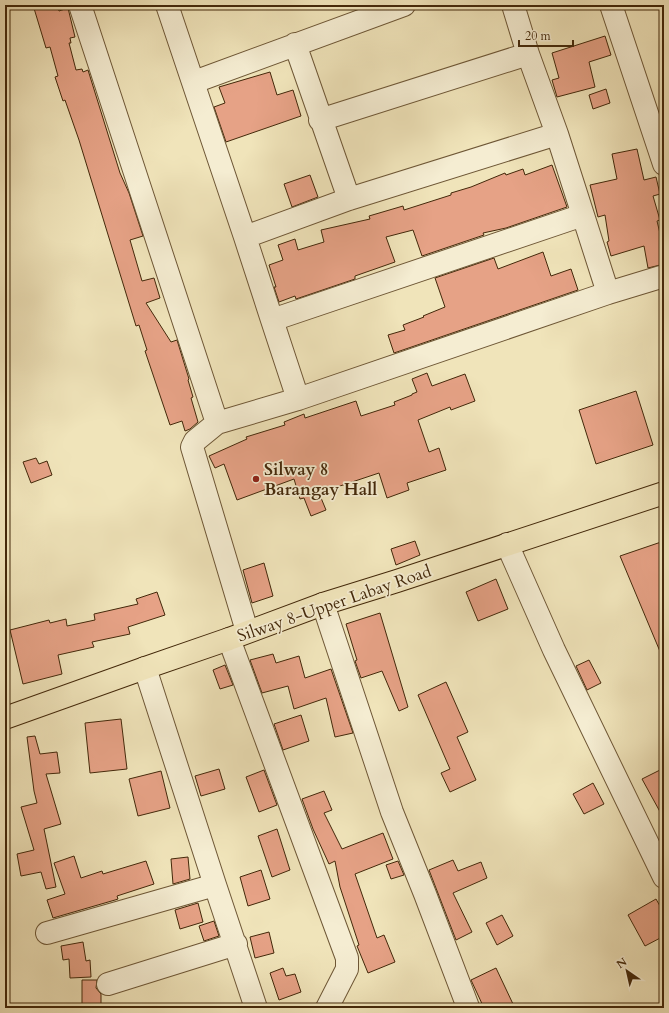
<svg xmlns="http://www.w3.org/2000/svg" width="669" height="1013" viewBox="0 0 669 1013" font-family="Cardo,serif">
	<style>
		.building { fill: #e6a286; stroke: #43280a }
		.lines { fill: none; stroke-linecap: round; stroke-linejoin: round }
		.minor-casing { stroke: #6e5736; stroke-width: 24 }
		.major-casing { stroke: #43280a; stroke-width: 24 }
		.minor { stroke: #f5edd2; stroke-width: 22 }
		.major { stroke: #f0e4ba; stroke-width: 22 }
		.poi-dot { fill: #8f2418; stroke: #f5edd2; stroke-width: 1.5 }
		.labels { text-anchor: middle; stroke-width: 3.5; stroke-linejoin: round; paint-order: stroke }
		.poi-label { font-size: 17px; font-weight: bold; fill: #43280a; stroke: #f5edd2; text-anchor: start }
		.street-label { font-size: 17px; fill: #43280a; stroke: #f5edd2 }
	</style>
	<rect width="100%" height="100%" fill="#f0e4ba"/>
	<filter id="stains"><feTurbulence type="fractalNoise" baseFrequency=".005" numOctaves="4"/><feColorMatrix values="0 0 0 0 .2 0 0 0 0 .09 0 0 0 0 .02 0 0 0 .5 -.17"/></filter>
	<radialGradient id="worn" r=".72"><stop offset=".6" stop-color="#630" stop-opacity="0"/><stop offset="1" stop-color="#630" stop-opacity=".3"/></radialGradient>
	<path class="building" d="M 33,5 L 57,5 L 59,11 L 68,8 L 75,37 L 70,38 L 71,43 L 69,43 L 76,70 L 82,69 L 83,72 L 88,70 L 120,173 L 129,193 L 143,236 L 130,240 L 142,281 L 154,278 L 160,298 L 146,303 L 171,342 L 177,340 L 189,379 L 188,380 L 193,397 L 191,398 L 198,422 L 190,429 L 185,431 L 182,421 L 170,425 L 145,351 L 147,350 L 139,325 L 136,326 L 79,140 L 65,100 L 63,101 L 55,77 L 58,76 L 50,47 L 46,48 Z
		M 605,36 L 611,55 L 589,62 L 595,87 L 557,97 L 552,80 L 559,78 L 552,53 Z
		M 270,72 L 277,95 L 293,90 L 301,116 L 226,142 L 214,107 L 225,103 L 219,87 Z
		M 606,89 L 610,103 L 593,109 L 589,95 Z
		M 637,149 L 644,180 L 656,177 L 660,194 L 653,196 L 660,220 L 657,221 L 664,250 L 664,264 L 648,268 L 644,246 L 611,256 L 607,242 L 609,241 L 605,215 L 598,217 L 590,185 L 617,179 L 612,154 Z
		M 552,165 L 567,207 L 506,228 L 483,233 L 484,235 L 422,256 L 413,230 L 386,237 L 395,262 L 355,276 L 355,279 L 296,299 L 295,296 L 279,302 L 274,287 L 276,287 L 269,265 L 283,260 L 278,245 L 295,239 L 298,250 L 324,242 L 321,230 L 370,219 L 369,216 L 403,206 L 404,210 L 451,195 L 451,193 L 471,187 L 505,173 L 506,175 L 523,169 L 525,175 Z
		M 310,175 L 318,197 L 292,207 L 284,184 Z
		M 543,252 L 551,276 L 571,269 L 578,290 L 394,353 L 388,335 L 405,330 L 403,325 L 424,317 L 423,316 L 445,307 L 435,278 L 494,258 L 498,269 Z
		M 427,373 L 432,386 L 465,374 L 475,401 L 451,410 L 450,407 L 418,420 L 429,452 L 439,448 L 446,470 L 407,483 L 409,490 L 387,498 L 379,473 L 319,493 L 326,510 L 311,516 L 304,498 L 300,499 L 294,479 L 237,500 L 224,464 L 215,468 L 209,456 L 247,439 L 246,437 L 285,425 L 284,422 L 304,414 L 305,418 L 356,401 L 361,416 L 395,405 L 394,402 L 412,395 L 412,394 L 417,392 L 412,379 Z
		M 636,391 L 653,445 L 596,464 L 579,410 Z
		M 36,458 L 39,464 L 47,461 L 52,475 L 31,483 L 23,462 Z
		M 415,541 L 420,555 L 396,565 L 391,549 Z
		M 664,541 L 664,661 L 620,556 Z
		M 264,563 L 273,596 L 252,603 L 243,570 Z
		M 496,579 L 508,609 L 478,621 L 466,592 Z
		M 157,592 L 165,615 L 128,627 L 130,634 L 92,642 L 94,647 L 58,655 L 62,674 L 23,684 L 10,630 L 49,620 L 50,623 L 66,619 L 67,626 L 95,620 L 94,614 L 138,604 L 136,599 Z
		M 380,613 L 408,707 L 399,711 L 382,671 L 361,678 L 355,661 L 357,660 L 346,624 Z
		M 273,654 L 276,663 L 299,656 L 305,678 L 331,669 L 353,733 L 335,737 L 326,698 L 294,709 L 288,686 L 262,693 L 250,660 Z
		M 589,660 L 601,683 L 587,690 L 576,666 Z
		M 225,665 L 233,685 L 220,689 L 213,670 Z
		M 446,682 L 468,732 L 457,737 L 476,780 L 450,792 L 441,773 L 450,769 L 418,695 Z
		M 301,715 L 309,741 L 283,750 L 274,724 Z
		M 121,719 L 127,769 L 90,773 L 85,723 Z
		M 35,736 L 40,754 L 57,752 L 60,773 L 46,774 L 61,824 L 44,829 L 56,887 L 46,889 L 41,872 L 21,876 L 17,854 L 34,850 L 21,807 L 37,803 L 34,791 L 27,737 Z
		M 664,768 L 664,819 L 642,779 Z
		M 219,769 L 225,789 L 201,796 L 195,776 Z
		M 264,770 L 277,805 L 259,812 L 246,777 Z
		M 161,771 L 170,808 L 138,816 L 129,779 Z
		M 593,783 L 604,804 L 584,814 L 573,794 Z
		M 324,791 L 332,810 L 324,813 L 342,849 L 383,833 L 393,859 L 355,874 L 377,938 L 384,935 L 395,962 L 368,973 L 357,946 L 359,945 L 340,887 L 335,861 L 329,864 L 313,829 L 302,799 Z
		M 277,829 L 290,870 L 272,877 L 258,836 Z
		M 74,856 L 81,878 L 102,871 L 103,874 L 146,861 L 154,884 L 117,896 L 118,899 L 115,900 L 53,918 L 47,900 L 65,894 L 54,863 Z
		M 188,857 L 190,879 L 173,884 L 171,859 Z
		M 453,860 L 458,871 L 481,862 L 487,878 L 453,893 L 472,932 L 456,940 L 429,870 Z
		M 398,861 L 404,875 L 391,879 L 386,865 Z
		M 261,870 L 270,899 L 248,906 L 240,877 Z
		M 656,899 L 664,913 L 664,936 L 645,946 L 628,915 Z
		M 198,903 L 203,922 L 180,929 L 175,910 Z
		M 502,915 L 513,936 L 497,945 L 486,923 Z
		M 214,921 L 219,936 L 204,941 L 199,926 Z
		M 269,932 L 274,953 L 255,958 L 250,937 Z
		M 83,942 L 86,961 L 90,960 L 91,977 L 70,978 L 69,959 L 63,960 L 61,946 Z
		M 283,968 L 286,976 L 295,974 L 301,992 L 279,1000 L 270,973 Z
		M 496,968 L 513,1004 L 505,1008 L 484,1008 L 471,980 Z
		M 82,980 L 97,980 L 96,988 L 101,994 L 101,1008 L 82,1008 Z"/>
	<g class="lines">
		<defs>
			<path id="minor" d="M 80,5 L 217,423
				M 167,5 L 245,237 L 272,320 L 298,399
				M 513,5 L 528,54 L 557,134 L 608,293
				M 611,5 L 664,164
				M 295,44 L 349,199
				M 194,82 L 404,5
				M 320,120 L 528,54
				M 245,237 L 349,199 L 557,134
				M 272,320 L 583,215
				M 507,544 L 554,650 L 664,877
				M 323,604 L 392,812 L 425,894 L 468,1007
				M 247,631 L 192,447 L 195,441 L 217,423 L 298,399 L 608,293 L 664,276
				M 229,639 L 347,958 L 347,969 L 327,1008
				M 145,668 L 215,885 L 256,1008
				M 47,933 L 215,885
				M 108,984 L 236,944"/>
			<path id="major" d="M 5,718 L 145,668 L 229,639 L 323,604 L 397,581 L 664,493"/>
		</defs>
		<use href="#minor" class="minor-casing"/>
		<use href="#major" class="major-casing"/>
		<use href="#minor" class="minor"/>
		<use href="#major" class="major"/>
	</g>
	<circle class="poi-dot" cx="256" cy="479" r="4"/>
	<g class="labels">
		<g class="poi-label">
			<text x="264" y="475">Silway 8<tspan x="264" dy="20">Barangay Hall</tspan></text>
		</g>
		<g class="street-label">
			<text transform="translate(334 603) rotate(-19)" y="6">Silway 8-Upper Labay Road</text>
		</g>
	</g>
	<rect width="669" height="1013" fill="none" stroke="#f0e4ba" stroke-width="20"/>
	<rect x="6" y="6" width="657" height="1001" fill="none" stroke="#43280a" stroke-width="2"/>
	<rect x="10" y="10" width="649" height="993" fill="none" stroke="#43280a"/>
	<g transform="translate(627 971) rotate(326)" stroke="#f5edd2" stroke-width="3" paint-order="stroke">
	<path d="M0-3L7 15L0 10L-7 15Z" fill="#43280a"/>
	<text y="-6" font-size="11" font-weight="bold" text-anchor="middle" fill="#43280a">N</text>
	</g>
	<path d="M519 40v6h54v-6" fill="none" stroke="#43280a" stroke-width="2"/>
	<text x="525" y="40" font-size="12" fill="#43280a" stroke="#f5edd2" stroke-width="3" paint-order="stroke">20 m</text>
	<rect width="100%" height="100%" filter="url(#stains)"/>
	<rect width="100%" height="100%" fill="url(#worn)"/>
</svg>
